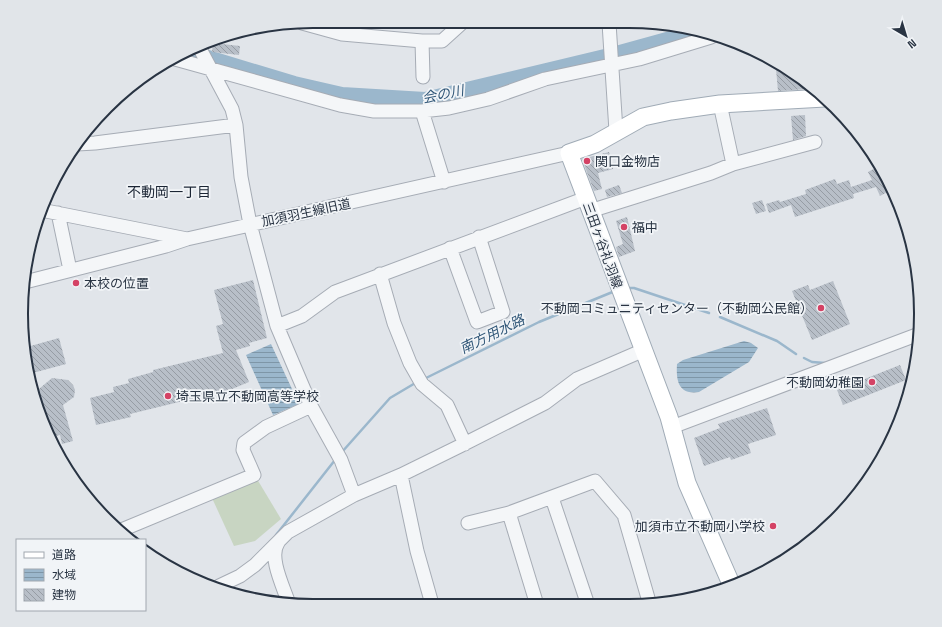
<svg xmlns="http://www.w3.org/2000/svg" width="942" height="627" viewBox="0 0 942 627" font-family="'Space Grotesk','Noto Sans JP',sans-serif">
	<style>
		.pitch { fill: #c8d5c2 }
		.water { fill: url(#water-rules) }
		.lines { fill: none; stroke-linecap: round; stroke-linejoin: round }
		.stream { stroke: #9bb7cc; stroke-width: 2.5 }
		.river { stroke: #9bb7cc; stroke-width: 16 }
		.building { fill: url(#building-back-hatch) }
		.minor-casing { stroke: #a6acb5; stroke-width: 15 }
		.major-casing { stroke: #a0abb6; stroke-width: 19 }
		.minor { stroke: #f4f6f8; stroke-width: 13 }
		.major { stroke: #fff; stroke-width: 17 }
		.poi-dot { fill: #d44265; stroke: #f1f4f7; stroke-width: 1.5 }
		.labels { text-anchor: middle; stroke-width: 3.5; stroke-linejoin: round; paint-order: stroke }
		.poi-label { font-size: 13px; fill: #293443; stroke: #f1f4f7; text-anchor: start }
		.street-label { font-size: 13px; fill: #293443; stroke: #f1f4f7 }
		.water-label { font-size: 14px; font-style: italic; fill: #315778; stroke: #f1f4f7 }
		.neighbourhood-label { font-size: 14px; fill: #1b2534; stroke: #f1f4f7 }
		.rim { fill: none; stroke: #293443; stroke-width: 2 }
	</style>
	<defs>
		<pattern id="water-rules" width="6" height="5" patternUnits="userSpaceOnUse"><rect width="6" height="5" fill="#9bb7cc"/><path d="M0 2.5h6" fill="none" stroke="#7e96a7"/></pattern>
		<pattern id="building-back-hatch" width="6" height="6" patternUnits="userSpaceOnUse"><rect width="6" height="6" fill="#b8bfc8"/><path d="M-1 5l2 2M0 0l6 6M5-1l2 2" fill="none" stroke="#969ca4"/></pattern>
	</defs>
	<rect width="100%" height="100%" fill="#e1e5ea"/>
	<path class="pitch" d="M 257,479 L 281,519 L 255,541 L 234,546 L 212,498 Z"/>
	<path class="water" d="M 744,341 L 751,343 L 758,348 L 749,362 L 699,392 C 678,395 676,380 677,364 L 683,360 Z
		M 271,344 L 299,404 L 273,415 L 246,355 Z"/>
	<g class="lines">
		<path class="stream" d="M 626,288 L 634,288 L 709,313
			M 720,317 L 777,341 L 796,354
			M 804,358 L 812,362 L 825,363
			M 424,379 L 539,322 L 615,291
			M 342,452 L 390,398 L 417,382
			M 276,535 L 335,460"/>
		<path class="river" d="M 188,52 L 294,84 L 342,95 L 425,100 L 609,56 L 696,32"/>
	</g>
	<path class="building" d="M 213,43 L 240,46 L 239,55 L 212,52 Z
		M 776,69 L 784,69 L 808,84 L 807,89 L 778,91 Z
		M 805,115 L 806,136 L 793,140 L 791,116 Z
		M 609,152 L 613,169 L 598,173 L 602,189 L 594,191 L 582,159 Z
		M 879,166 L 893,189 L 880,196 L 876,187 L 853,194 L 854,198 L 795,217 L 791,205 L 769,213 L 766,204 L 779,200 L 780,202 L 806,194 L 805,190 L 835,179 L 837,184 L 849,180 L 851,187 L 872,180 L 868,172 Z
		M 619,185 L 622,193 L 607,197 L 605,190 Z
		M 762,200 L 766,211 L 756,214 L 752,203 Z
		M 627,217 L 635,251 L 619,257 L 616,247 L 623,244 L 616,221 Z
		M 253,280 L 267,338 L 249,343 L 250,346 L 236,350 L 249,382 L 232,389 L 130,414 L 131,417 L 96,425 L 90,398 L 114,392 L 113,387 L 129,383 L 128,379 L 153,372 L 153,370 L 223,353 L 216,326 L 223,324 L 214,290 Z
		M 833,281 L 850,324 L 812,340 L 792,291 L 808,285 L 810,290 Z
		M 59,338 L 66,364 L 29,374 L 27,347 Z
		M 900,365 L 906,380 L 843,405 L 837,390 Z
		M 52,378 L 68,380 L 73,385 L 75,390 L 74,397 L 63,405 L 73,441 L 62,444 L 60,435 L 51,437 L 33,394 Z
		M 767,408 L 776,435 L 748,444 L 751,453 L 731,460 L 730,457 L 704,466 L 694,438 L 720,428 L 718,424 Z"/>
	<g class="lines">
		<defs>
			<path id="minor" d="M 302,23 L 342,34 L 422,41
				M 609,23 L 616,131
				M 199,47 L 232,109 L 236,125 L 241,177 L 250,224 L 277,326 L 311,406 L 341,460 L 354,495
				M 175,59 L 340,105 L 374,111 L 422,111 L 449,108 L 488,99 L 545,79 L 639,59 L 711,37
				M 423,77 L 422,41 L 442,41 L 463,22
				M 720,104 L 733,164
				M 422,111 L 444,182
				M 77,144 L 95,143 L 236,125
				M 41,210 L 187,239 L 569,153
				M 590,211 L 711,173 L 733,164 L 815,142
				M 58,213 L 70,270
				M 450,248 L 477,322 L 503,312 L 479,237
				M 380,274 L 394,323 L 410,363 L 422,384 L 447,405 L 465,444
				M 25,282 L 166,246 L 187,239
				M 277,326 L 302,316 L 335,292 L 586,198
				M 672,427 L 919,334
				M 401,475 L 417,551 L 432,604
				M 552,498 L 588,605
				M 509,513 L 537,605
				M 468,523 L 509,513 L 595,481 L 624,515 L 650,605
				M 119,531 L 254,475 L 243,450 L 244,443 L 266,427 L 311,406
				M 278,543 C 268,557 284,588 289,604
				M 219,586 L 240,576 L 255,565 L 288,532 L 354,495 L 401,475 L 462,445 L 545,403 L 577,379 L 644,350"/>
			<path id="major" d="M 732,586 L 687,483 L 669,417 L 569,153 L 595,144 L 643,117 L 671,111 L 720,104 L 825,98"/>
		</defs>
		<use href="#minor" class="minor-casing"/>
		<use href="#major" class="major-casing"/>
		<use href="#minor" class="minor"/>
		<use href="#major" class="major"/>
	</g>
	<g class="poi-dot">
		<circle cx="587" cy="161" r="4"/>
		<circle cx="624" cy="227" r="4"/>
		<circle cx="76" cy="283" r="4"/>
		<circle cx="821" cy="308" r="4"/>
		<circle cx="872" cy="382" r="4"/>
		<circle cx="168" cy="396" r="4"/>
		<circle cx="773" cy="526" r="4"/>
	</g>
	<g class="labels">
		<g class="poi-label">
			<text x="595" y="166">関口金物店</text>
			<text x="632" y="232">福中</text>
			<text x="84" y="288">本校の位置</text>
			<text x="813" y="313" text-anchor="end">不動岡コミュニティセンター（不動岡公民館）</text>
			<text x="864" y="387" text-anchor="end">不動岡幼稚園</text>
			<text x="176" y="401">埼玉県立不動岡高等学校</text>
			<text x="765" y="531" text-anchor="end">加須市立不動岡小学校</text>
		</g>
		<g class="street-label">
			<text transform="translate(306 212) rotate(-12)" y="5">加須羽生線旧道</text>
			<text transform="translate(603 245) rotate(70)" y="5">三田ヶ谷礼羽線</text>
		</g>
		<g class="water-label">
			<text transform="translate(443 94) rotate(-11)" y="5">会の川</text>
			<text transform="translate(492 334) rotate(-26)" y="5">南方用水路</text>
		</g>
		<g class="neighbourhood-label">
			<text x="169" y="197">不動岡一丁目</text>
		</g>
	</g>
	<path d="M0 0H942V627H0ZM313 28H629A285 285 0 0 1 914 313V314A285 285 0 0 1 629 599H313A285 285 0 0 1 28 314V313A285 285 0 0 1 313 28Z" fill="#e1e5e9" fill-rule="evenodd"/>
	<path class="rim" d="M313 28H629A285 285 0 0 1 914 313V314A285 285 0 0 1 629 599H313A285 285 0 0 1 28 314V313A285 285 0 0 1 313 28Z"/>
	<rect x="16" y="539" width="130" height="72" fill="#f1f4f7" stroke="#a1a7af"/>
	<rect x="24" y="552" width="20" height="6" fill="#ffffff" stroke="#a1a7af"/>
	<text x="52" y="559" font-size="12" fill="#293443">道路</text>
	<rect x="24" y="569" width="20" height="12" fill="url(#water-rules)" stroke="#a1a7af"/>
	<text x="52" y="579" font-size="12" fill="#293443">水域</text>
	<rect x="24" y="589" width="20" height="12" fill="url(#building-back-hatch)" stroke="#a1a7af"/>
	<text x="52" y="599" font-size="12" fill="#293443">建物</text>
	<g transform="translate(906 36) rotate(142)" stroke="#f1f4f7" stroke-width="3" paint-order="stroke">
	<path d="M0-3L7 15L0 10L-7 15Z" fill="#293443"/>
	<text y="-6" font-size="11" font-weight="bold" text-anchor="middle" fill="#293443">N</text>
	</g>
</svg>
